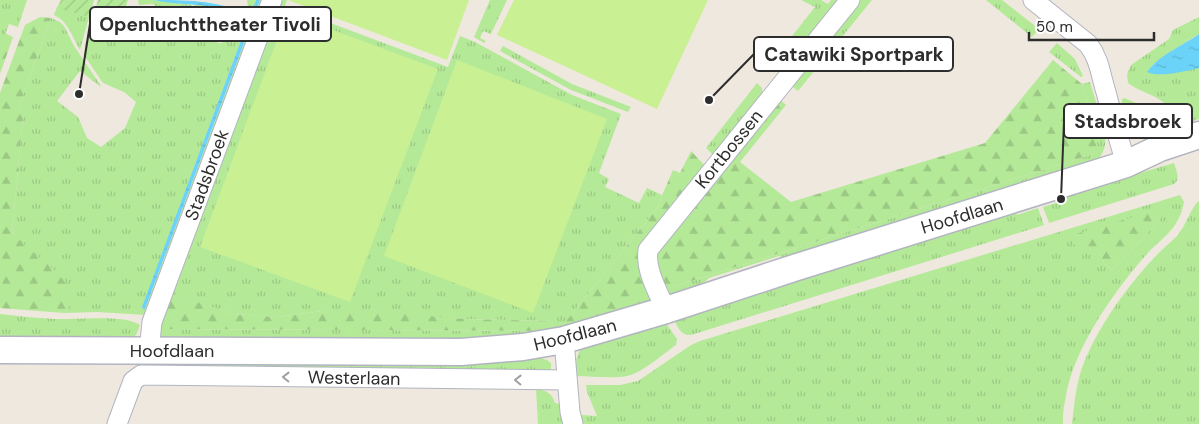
<svg xmlns="http://www.w3.org/2000/svg" width="1199" height="424" viewBox="0 0 1199 424" font-family="'DM Sans',sans-serif">
	<style>
		.grass { fill: url(#grass-tufts); fill-rule: evenodd }
		.forest { fill: url(#forest-firs) }
		.garden { fill: url(#garden-furrows) }
		.pitch { fill: #c9f093 }
		.water { fill: url(#water-ripples) }
		.lines { fill: none; stroke-linecap: round; stroke-linejoin: round }
		.street-casing { stroke: #b2b5c1; stroke-width: 21 }
		.secondary-casing { stroke: #b2b5c1; stroke-width: 29 }
		.street { stroke: #fff; stroke-width: 19 }
		.secondary { stroke: #fff; stroke-width: 26 }
		.oneway { stroke: #a0a0a0 }
		.labels { text-anchor: middle; stroke-width: 4; stroke-linejoin: round; paint-order: stroke }
		.street-label { font-size: 18px; fill: #2d2d2d; stroke: #fff }
		.leader { fill: none; stroke: #2d2d2d; stroke-width: 2 }
		.callout-dot { fill: #2d2d2d; stroke: #fff; stroke-width: 2 }
		.callout { fill: #fff; stroke: #2d2d2d; stroke-width: 2 }
		.callout-label { font-size: 19px; text-anchor: middle; font-weight: bold; fill: #2d2d2d }
	</style>
	<defs>
		<pattern id="grass-tufts" width="24" height="20" patternUnits="userSpaceOnUse" patternTransform="scale(1.25)"><rect width="24" height="20" fill="#b4e998"/><path d="M3 7l-1-3M5 7V3M7 7l1-3M15 17l-1-3M17 17v-4M19 17l1-3" fill="none" stroke="#9bc883"/></pattern>
		<pattern id="forest-firs" width="22" height="20" patternUnits="userSpaceOnUse" patternTransform="scale(1.25)"><rect width="22" height="20" fill="#b4e998"/><path d="M5 1l3.5 6h-7zM16 11l3.5 6h-7z" fill="#9bc883"/></pattern>
		<pattern id="garden-furrows" width="10" height="10" patternUnits="userSpaceOnUse" patternTransform="scale(1.25)"><rect width="10" height="10" fill="#b4e998"/><path d="M-1 1l2-2M0 10L10 0M9 11l2-2" fill="none" stroke="#9bc883"/></pattern>
		<pattern id="water-ripples" width="26" height="14" patternUnits="userSpaceOnUse" patternTransform="scale(1.25)"><rect width="26" height="14" fill="#6bd3f7"/><path d="M2 4q2-2 4 0t4 0M15 11q2-2 4 0t4 0" fill="none" stroke="#5db5d4"/></pattern>
	</defs>
	<rect width="100%" height="100%" fill="#efe8de"/>
	<path class="grass" d="M 0,0 L 27,0 L 18,27 L 9,24 L 0,48 Z
		M 138,0 L 154,0 L 192,5 L 188,13 L 175,20 L 167,18 L 153,4 L 139,5 Z
		M 247,0 L 256,0 L 142,308 L 145,309 L 260,0 L 267,0 L 146,315 L 97,312 L 64,313 L 71,304 L 12,232 L 23,117 L 19,107 L 51,18 L 60,22 L 64,26 L 74,46 L 101,86 L 101,87 L 80,71 L 57,101 L 78,117 L 87,138 L 101,147 L 125,128 L 136,102 L 124,92 L 103,83 L 84,55 L 85,45 L 93,17 L 118,24 L 136,20 L 146,24 L 162,21 L 175,23 L 178,32 L 185,36 C 198,34 194,23 193,14 C 206,13 210,23 217,33 L 204,31 L 203,34 L 214,37 L 218,43 L 222,43 C 225,40 225,37 229,34 C 243,23 251,21 247,0 Z
		M 277,0 L 287,0 L 285,6 L 448,67 L 460,36 L 475,42 L 572,95 L 621,114 L 599,173 L 609,179 L 605,187 L 639,203 L 647,188 L 662,195 L 660,200 L 662,202 L 558,331 L 498,341 L 158,339 L 156,325 ZM 173,295 L 234,314 L 276,317 L 322,311 L 464,319 L 552,321 L 553,331 L 162,329 Z
		M 490,0 L 507,0 L 491,34 L 483,31 L 480,38 L 486,41 L 484,43 L 474,37 Z
		M 801,0 L 821,0 L 828,4 L 831,0 L 844,0 L 787,71 L 777,72 L 771,67 L 770,64 L 815,7 Z
		M 857,0 L 872,0 L 798,91 L 789,84 Z
		M 986,0 L 1002,0 L 1039,29 L 1032,37 Z
		M 203,4 L 218,7 L 239,16 L 242,13 L 244,14 C 242,21 238,26 231,29 L 228,26 L 224,16 L 222,17 L 226,29 L 224,32 L 221,32 L 204,11 L 194,10 L 194,5 Z
		M 145,6 L 154,8 L 162,18 L 147,21 L 135,15 L 136,10 Z
		M 57,7 L 89,17 L 80,50 C 72,37 69,22 54,15 Z
		M 1199,17 L 1199,34 L 1173,50 L 1151,66 L 1170,73 L 1199,68 L 1199,119 L 1190,122 L 1188,116 L 1175,120 C 1166,94 1147,97 1128,83 L 1127,74 L 1131,65 L 1169,39 L 1173,30 Z
		M 1057,43 L 1075,59 L 1083,76 L 1081,77 L 1049,52 Z
		M 503,46 L 572,84 L 631,107 L 628,112 L 571,90 L 500,51 Z
		M 1090,82 C 1094,97 1107,131 1105,145 C 1104,151 1101,155 1098,160 L 788,260 L 779,256 L 709,278 L 698,288 L 666,298 L 663,290 L 1090,155 L 1098,138 L 1082,84 Z
		M 757,83 L 762,88 L 763,99 L 714,156 L 706,148 Z
		M 1124,98 C 1155,111 1156,107 1167,140 L 1149,142 L 1132,134 L 1122,104 L 1122,99 Z
		M 1174,163 C 1176,170 1181,179 1174,184 L 1049,223 L 1043,207 L 1062,201 L 1061,196 Z
		M 1180,195 L 1184,202 C 1179,230 1162,237 1145,256 C 1112,294 1072,351 1065,401 C 1063,409 1063,416 1063,424 L 581,424 L 580,418 L 582,415 L 597,416 L 587,392 L 586,385 L 620,385 L 638,381 L 691,345 L 700,341 ZM 1160,220 L 1112,270 L 1104,263 L 1098,250 Z
		M 1199,201 L 1199,424 L 1072,424 C 1074,406 1076,385 1082,368 C 1095,331 1126,288 1152,260 C 1160,251 1169,244 1177,236 C 1186,226 1191,207 1199,201 Z
		M 1038,208 L 1044,225 L 691,335 C 681,336 678,327 674,320 L 1015,210 L 1017,215 Z
		M 0,314 C 18,316 36,318 55,319 C 74,320 126,314 140,325 L 136,335 L 130,339 L 0,340 Z
		M 666,323 L 677,339 L 676,345 C 663,354 642,373 627,376 C 611,379 592,376 576,376 C 576,362 575,355 584,345 Z
		M 534,356 L 547,360 L 551,363 L 551,369 L 548,372 L 157,368 L 154,364 Z
		M 536,389 C 546,390 552,393 555,403 L 559,404 L 563,424 L 538,424 Z"/>
	<path class="forest" d="M 40,17 L 51,18 L 19,107 L 23,117 L 12,232 C 25,248 66,274 70,292 C 71,296 71,301 71,304 L 64,313 L 0,308 L 0,93 L 25,25 Z
		M 0,31 L 13,37 L 0,74 Z
		M 1053,60 L 1082,84 L 1098,138 L 1096,146 L 1090,155 L 663,290 L 652,260 L 657,246 L 778,98 L 786,105 L 740,162 L 791,202 L 985,143 Z
		M 691,151 L 707,168 L 642,250 L 657,301 L 558,331 L 662,202 L 660,200 L 673,170 L 680,173 Z
		M 1159,209 L 1164,212 L 1160,220 L 1112,270 L 1104,263 L 1098,250 L 1072,244 L 1073,235 Z
		M 172,294 L 234,314 L 276,317 L 322,311 L 366,311 L 464,319 L 552,321 L 554,331 L 161,329 Z"/>
	<path class="garden" d="M 61,0 L 94,0 L 89,17 L 57,8 Z
		M 98,0 L 128,0 L 121,21 L 94,14 Z"/>
	<path class="pitch" d="M 288,0 L 469,0 L 447,60 Z
		M 514,0 L 708,0 L 657,109 L 497,35 Z
		M 287,13 L 438,69 L 350,302 L 200,247 Z
		M 457,60 L 607,119 L 533,313 L 384,256 Z"/>
	<path class="water" d="M 154,0 C 183,0 218,0 242,13 L 239,16 C 211,1 184,7 154,0 Z
		M 256,0 L 260,0 L 145,309 L 143,309 L 142,307 Z
		M 1199,34 L 1199,68 C 1186,71 1158,78 1147,72 C 1159,55 1182,46 1199,34 Z"/>
	<g class="lines">
		<defs>
			<path id="street" d="M 1033,0 L 1088,44 C 1100,60 1100,73 1106,92 C 1112,116 1119,140 1126,164
				M 666,310 C 658,292 645,270 648,250 L 850,0
				M 564,340 L 570,412 L 573,424
				M 149,351 L 152,322 L 272,0
				M 117,424 L 133,381 L 141,375 L 567,380"/>
			<path id="secondary" d="M 0,350 L 461,352 L 523,347 L 564,340 L 666,310 L 794,268 L 1126,164 L 1160,148 L 1199,135"/>
		</defs>
		<use href="#street" class="street-casing"/>
		<use href="#secondary" class="secondary-casing"/>
		<use href="#street" class="street"/>
		<use href="#secondary" class="secondary"/>
	</g>
	<defs><path id="oneway-chevron" d="M-2-3.5L2.5 0L-2 3.5" fill="none" stroke-width="1.6" stroke-linecap="round" stroke-linejoin="round" transform="scale(1.25)"/></defs>
	<g class="oneway">
		<use href="#oneway-chevron" transform="translate(286 377) rotate(-179)"/>
		<use href="#oneway-chevron" transform="translate(518 380) rotate(-179)"/>
	</g>
	<g class="labels">
		<g class="street-label">
			<text transform="translate(729 149) rotate(-51)" y="6">Kortbossen</text>
			<text transform="translate(207 175) rotate(-70)" y="6">Stadsbroek</text>
			<text transform="translate(962 216) rotate(-17)" y="6">Hoofdlaan</text>
			<text transform="translate(575 335) rotate(-14)" y="6">Hoofdlaan</text>
			<text x="172" y="357">Hoofdlaan</text>
			<text transform="translate(354 378) rotate(1)" y="6">Westerlaan</text>
		</g>
	</g>
	<path class="leader" d="M79 94L90 24M709 100L754 54M1061 199L1064 121"/>
	<g class="callout-dot">
		<circle cx="79" cy="94" r="5"/>
		<circle cx="709" cy="100" r="5"/>
		<circle cx="1061" cy="199" r="5"/>
	</g>
	<g class="callout">
		<rect x="90" y="7" width="241" height="34" rx="5"/>
		<rect x="754" y="37" width="199" height="34" rx="5"/>
		<rect x="1064" y="104" width="128" height="34" rx="5"/>
	</g>
	<g class="callout-label">
		<text x="210" y="31">Openluchttheater Tivoli</text>
		<text x="854" y="61">Catawiki Sportpark</text>
		<text x="1128" y="128">Stadsbroek</text>
	</g>
	<path d="M1029 32v8h125v-8" fill="none" stroke="#2d2d2d" stroke-width="2.5"/>
	<text x="1036" y="32" font-size="15" fill="#2d2d2d" stroke="#ffffff" stroke-width="4" paint-order="stroke">50 m</text>
</svg>
